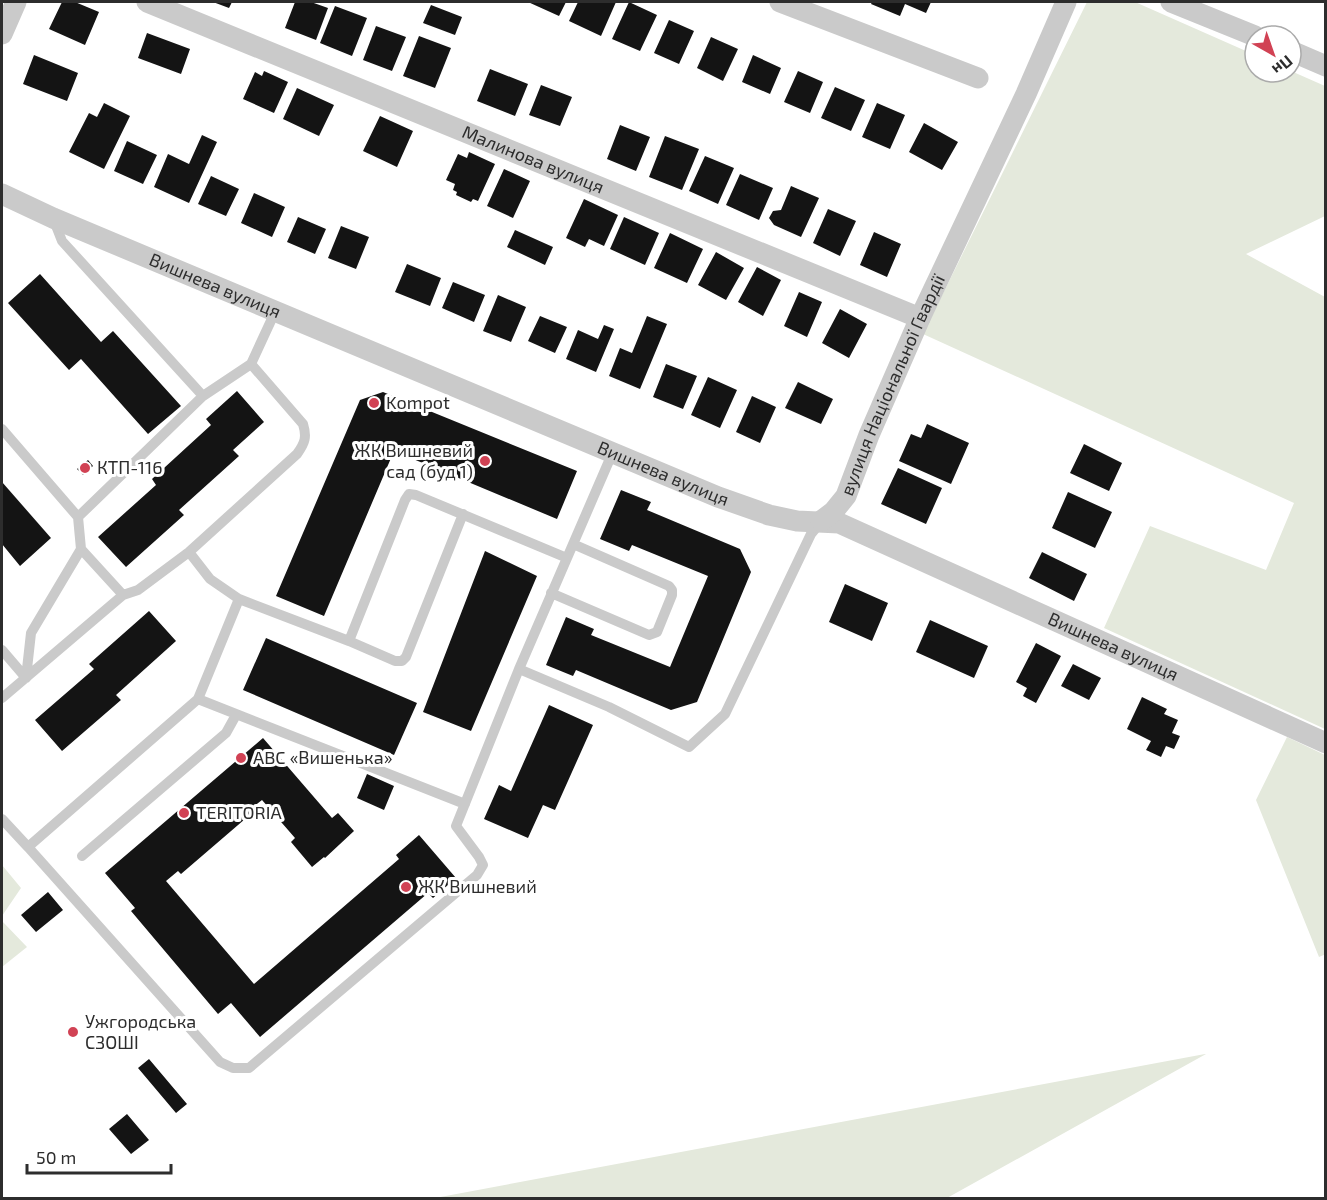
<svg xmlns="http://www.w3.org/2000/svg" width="1327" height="1200" viewBox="0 0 1327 1200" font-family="'Exo 2',sans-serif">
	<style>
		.green { fill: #e4e9dc }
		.building { fill: #141414 }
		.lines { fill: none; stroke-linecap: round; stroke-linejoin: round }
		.service { stroke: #cacaca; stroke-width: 10 }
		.minor { stroke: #cacaca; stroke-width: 21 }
		.poi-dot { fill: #d14254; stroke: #fff; stroke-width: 2 }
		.labels { text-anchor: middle; stroke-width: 6; stroke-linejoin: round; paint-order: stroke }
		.street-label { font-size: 18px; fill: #2d2d2d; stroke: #fff }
		.poi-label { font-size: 18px; fill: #2d2d2d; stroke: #fff; text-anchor: start }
	</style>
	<rect width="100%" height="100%" fill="#fff"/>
	<path class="green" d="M 1087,2 L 1135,2 L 1255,55 L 1255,72 L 1291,71 L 1325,86 L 1325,216 L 1246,254 L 1325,297 L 1325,729 L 1104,628 L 1150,526 L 1266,570 L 1294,503 L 923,334 Z
		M 1287,737 L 1325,755 L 1326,954 L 1319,957 L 1256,800 Z
		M 2,865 L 21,888 L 2,916 Z
		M 2,921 L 27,947 L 2,967 Z
		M 1206,1054 L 947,1198 L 435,1198 L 1205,1054 Z"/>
	<path class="building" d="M 62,2 L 75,2 L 99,12 L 85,45 L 49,29 Z
		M 213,2 L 232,2 L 229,8 Z
		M 295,2 L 311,2 L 328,8 L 316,40 L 285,28 Z
		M 528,2 L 566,2 L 559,16 Z
		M 578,2 L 616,2 L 601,36 L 569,21 Z
		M 629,2 L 657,15 L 640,51 L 612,39 Z
		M 872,2 L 931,2 L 926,13 L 905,4 L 900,16 L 871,4 Z
		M 431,5 L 462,17 L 455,35 L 423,23 Z
		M 335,6 L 367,18 L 352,56 L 320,43 Z
		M 669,20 L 694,31 L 679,64 L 654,53 Z
		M 376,26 L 406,37 L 392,71 L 363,60 Z
		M 147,33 L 190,49 L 181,74 L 138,58 Z
		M 419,36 L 451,48 L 435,88 L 403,76 Z
		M 711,37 L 738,49 L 723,81 L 697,68 Z
		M 34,55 L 78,73 L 67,101 L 23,84 Z
		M 753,55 L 781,68 L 770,94 L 742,82 Z
		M 490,69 L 528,84 L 515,116 L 477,101 Z
		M 264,71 L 288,82 L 274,113 L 243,99 L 255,72 L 262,76 Z
		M 798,71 L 823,82 L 810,113 L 784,102 Z
		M 541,85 L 572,97 L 560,126 L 529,115 Z
		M 835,87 L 865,100 L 851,131 L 821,118 Z
		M 297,88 L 334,105 L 319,136 L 283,119 Z
		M 104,103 L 130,116 L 104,169 L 69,152 L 89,113 L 97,117 Z
		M 877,103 L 905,115 L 890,149 L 862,137 Z
		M 380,116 L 413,131 L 397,167 L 363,151 Z
		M 924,123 L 958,142 L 942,170 L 909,152 Z
		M 620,125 L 650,137 L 636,171 L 607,159 Z
		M 202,135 L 217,142 L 189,203 L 154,187 L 168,154 L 189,164 Z
		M 665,136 L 699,149 L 682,190 L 649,177 Z
		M 127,141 L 157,155 L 143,184 L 114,171 Z
		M 469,152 L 495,164 L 478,201 L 473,199 L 471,202 L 456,195 L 457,192 L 453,190 L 455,184 L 446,180 L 458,154 L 467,158 Z
		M 705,156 L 734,168 L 718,204 L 689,191 Z
		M 504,169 L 530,181 L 513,218 L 487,206 Z
		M 740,174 L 773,188 L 759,220 L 726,205 Z
		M 211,176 L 239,189 L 226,216 L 198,204 Z
		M 791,186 L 819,198 L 801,237 L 774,225 L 769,218 L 773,211 L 781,210 Z
		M 254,193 L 285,207 L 272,237 L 241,223 Z
		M 584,199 L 618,215 L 604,246 L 589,239 L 585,247 L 566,238 Z
		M 828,209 L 856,221 L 840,256 L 813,243 Z
		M 298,217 L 326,229 L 315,254 L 287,242 Z
		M 624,217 L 659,233 L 645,265 L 610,249 Z
		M 341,226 L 369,237 L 356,269 L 328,258 Z
		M 515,230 L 553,247 L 545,265 L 507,247 Z
		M 874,232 L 901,244 L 887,277 L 860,265 Z
		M 670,233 L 703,249 L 687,283 L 654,268 Z
		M 716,252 L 744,268 L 726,300 L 698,285 Z
		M 407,264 L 441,278 L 430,306 L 395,292 Z
		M 757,267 L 781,280 L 763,316 L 738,302 Z
		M 40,274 L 101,342 L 113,331 L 181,406 L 148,434 L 81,359 L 69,370 L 8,303 Z
		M 453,282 L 485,295 L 474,322 L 442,308 Z
		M 799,292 L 822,302 L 807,337 L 784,326 Z
		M 498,295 L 526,307 L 511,342 L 483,331 Z
		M 840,309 L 867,324 L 849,358 L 822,343 Z
		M 540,316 L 567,327 L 555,353 L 528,341 Z
		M 647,316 L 667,324 L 640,389 L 609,376 L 620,348 L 632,353 Z
		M 604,325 L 614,329 L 596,372 L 566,359 L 578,330 L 598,339 Z
		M 666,364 L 697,376 L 683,409 L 653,397 Z
		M 708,377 L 737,390 L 720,428 L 691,415 Z
		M 798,382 L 833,399 L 821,424 L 785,408 Z
		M 237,391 L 264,422 L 233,450 L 239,456 L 179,510 L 184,515 L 126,567 L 98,537 L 156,485 L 152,479 L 211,425 L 206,419 Z
		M 383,392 L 577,471 L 557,519 L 394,451 L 324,616 L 276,596 L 360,400 Z
		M 752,396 L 776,407 L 760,443 L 736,432 Z
		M 927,424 L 969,443 L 951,484 L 899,461 L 911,434 L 921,438 Z
		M 1084,444 L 1122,463 L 1109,491 L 1070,473 Z
		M 88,460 L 93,466 L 83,475 L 77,469 Z
		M 898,468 L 942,488 L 926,524 L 881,504 Z
		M 2,482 L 51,538 L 20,566 L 2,544 Z
		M 621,490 L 651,502 L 647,510 L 740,549 L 751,572 L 697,702 L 671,710 L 576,670 L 573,676 L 546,665 L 566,617 L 594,629 L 591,635 L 670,667 L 708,576 L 632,545 L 629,551 L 600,539 Z
		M 1068,492 L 1112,512 L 1095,548 L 1052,528 Z
		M 485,551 L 537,576 L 471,731 L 423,712 Z
		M 1042,552 L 1087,574 L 1074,601 L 1029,578 Z
		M 845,584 L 888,603 L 872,641 L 829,622 Z
		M 149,611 L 176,641 L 116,695 L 121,700 L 62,751 L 35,720 L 94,669 L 89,664 Z
		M 930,620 L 988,646 L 974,678 L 916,652 Z
		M 266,638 L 417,703 L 394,755 L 243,690 Z
		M 1036,643 L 1061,656 L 1036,703 L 1023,696 L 1027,688 L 1016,682 Z
		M 1073,664 L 1101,678 L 1089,700 L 1061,686 Z
		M 1142,697 L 1167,709 L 1164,714 L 1178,720 L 1172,733 L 1180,736 L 1174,749 L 1166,746 L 1161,757 L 1146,750 L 1151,741 L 1127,729 Z
		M 549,705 L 593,725 L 555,810 L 543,805 L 528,838 L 484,819 L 499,785 L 511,791 Z
		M 263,738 L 332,818 L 338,813 L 354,831 L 325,858 L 324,857 L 312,867 L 291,842 L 295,838 L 262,800 L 249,810 L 252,813 L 181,874 L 178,871 L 166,881 L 254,984 L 399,859 L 396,855 L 419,835 L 456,878 L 433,898 L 428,893 L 260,1037 L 231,1003 L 218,1014 L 131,911 L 135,908 L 105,873 Z
		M 367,774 L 394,786 L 384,810 L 357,798 Z
		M 48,892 L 63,910 L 36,932 L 21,915 Z
		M 149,1059 L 187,1104 L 176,1113 L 138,1068 Z
		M 127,1114 L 149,1140 L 131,1154 L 109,1129 Z"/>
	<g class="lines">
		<path class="service" d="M 251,364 L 275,312
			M 2,429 L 78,517 L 81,549 L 123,595 L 138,590 L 189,552 L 297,454 C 305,443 307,437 303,424 L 251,364 L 203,396 L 62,241 L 53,218
			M 78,517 L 203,396
			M 189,552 L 210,579 L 239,599 L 349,641 L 395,661 L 402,661 L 406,657 L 463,514
			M 551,593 L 649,635 L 657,632 L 672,595 L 672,590 L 669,586 L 573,544
			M 239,599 L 198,699 L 28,847 L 220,1062 L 233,1068 L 249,1068 L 477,875 L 483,865 L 479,857 L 456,826 L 519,669 L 612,454
			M 349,641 L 405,500 L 409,494 L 416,495 L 567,558
			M 2,650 L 26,678
			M 519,669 L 609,707 L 689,747 L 725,714 L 811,534 L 820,523
			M 26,678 L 31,633 L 81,549
			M 2,698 L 123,595
			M 198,699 L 465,804
			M 2,819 L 28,847
			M 82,856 L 226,733 L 236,715"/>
		<g class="minor">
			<path id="s1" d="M 147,2 L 920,318"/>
			<path d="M 780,2 L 978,78"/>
			<path d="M 1171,2 L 1255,36"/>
			<path d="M 2,34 L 16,2"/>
			<path d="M 1291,51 L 1326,66"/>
			<path id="s2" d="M 2,194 L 53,218 L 718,497 L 769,515 L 797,521 L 839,523 L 1326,743"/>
			<path id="s3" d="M 821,521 L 833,512 L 846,496 L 869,435 L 920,318 L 1026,94 L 1066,2"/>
		</g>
	</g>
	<g class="poi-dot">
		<circle cx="374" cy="403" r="6"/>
		<circle cx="485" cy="461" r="6"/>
		<circle cx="85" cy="468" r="6"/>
		<circle cx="241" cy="758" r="6"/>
		<circle cx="184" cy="813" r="6"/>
		<circle cx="406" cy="887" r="6"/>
		<circle cx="73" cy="1032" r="6"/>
	</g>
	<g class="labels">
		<g class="street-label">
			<text dy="6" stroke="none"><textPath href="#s1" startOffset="417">Малинова вулиця</textPath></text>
			<text dy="6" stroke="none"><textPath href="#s2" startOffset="232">Вишнева вулиця</textPath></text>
			<text dy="6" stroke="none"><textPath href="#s3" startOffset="156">вулиця Національної Гвардії</textPath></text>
			<text dy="6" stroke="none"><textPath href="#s2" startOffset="718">Вишнева вулиця</textPath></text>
			<text dy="6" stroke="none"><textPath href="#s2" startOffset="1203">Вишнева вулиця</textPath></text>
		</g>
		<g class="poi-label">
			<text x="386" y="409">Kompot</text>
			<text x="473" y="457" text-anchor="end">ЖК Вишневий<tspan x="473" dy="21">сад (буд 1)</tspan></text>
			<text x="97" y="474">КТП-116</text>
			<text x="253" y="764">ABC «Вишенька»</text>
			<text x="196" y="819">TERITORIA</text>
			<text x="418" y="893">ЖК Вишневий</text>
			<text x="85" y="1028">Ужгородська<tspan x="85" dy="21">СЗОШІ</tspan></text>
		</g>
	</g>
	<rect width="1327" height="1200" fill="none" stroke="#2d2d2d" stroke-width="6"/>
	<g transform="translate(1273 54) rotate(140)"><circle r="28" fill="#ffffff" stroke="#ababab" stroke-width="1.5"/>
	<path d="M0-4.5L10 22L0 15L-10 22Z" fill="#d14254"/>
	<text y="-9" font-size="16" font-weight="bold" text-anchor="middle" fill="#2d2d2d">Пн</text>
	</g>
	<path d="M27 1164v9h144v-9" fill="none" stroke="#2d2d2d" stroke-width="3"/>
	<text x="36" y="1164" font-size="18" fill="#2d2d2d" stroke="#ffffff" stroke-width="4.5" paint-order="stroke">50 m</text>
</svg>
